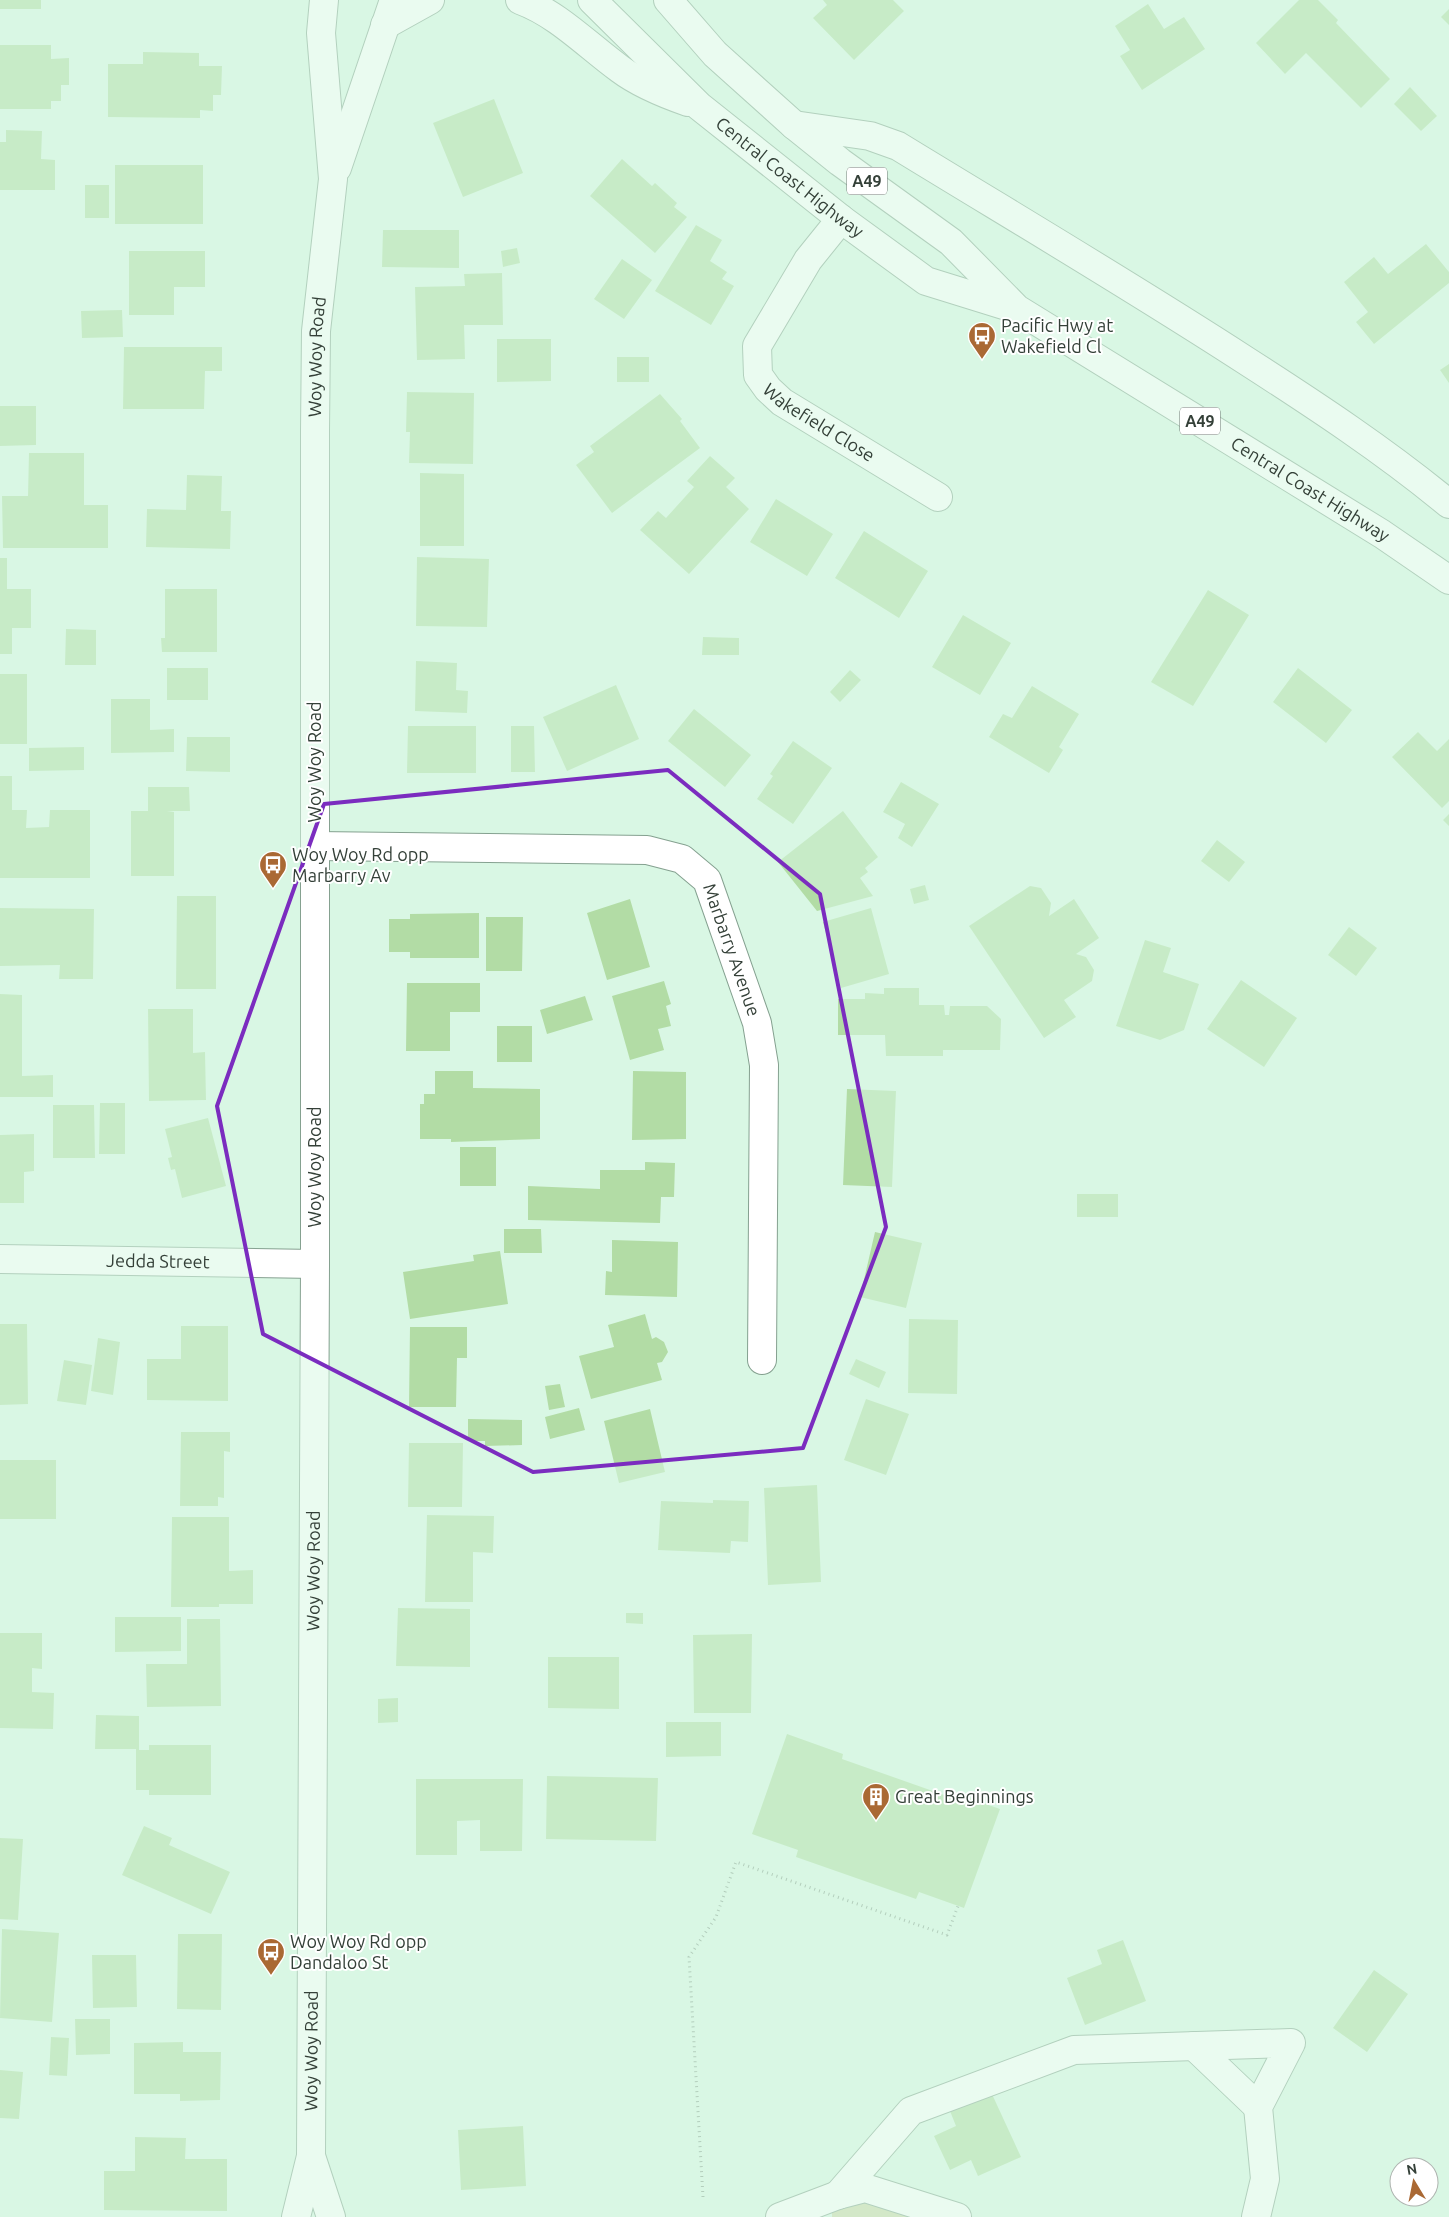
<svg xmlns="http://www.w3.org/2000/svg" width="1449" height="2217" viewBox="0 0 1449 2217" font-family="Ubuntu,sans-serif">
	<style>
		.green { fill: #ccd6a6 }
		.building { fill: #b2dca5 }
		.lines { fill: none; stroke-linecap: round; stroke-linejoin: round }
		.minor-casing { stroke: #85a190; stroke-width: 30 }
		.major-casing { stroke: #85a190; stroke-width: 30 }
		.highway-casing { stroke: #85a190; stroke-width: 30 }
		.path { stroke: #869b8d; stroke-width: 3; stroke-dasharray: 1 4; stroke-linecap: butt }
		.minor { stroke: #fff; stroke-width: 28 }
		.major { stroke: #fff; stroke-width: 28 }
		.highway { stroke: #fff; stroke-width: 28 }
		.marked { fill: none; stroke: #7b2cbf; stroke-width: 4; stroke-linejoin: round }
		.labels { text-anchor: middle; stroke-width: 4; stroke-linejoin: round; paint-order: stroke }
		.shield { fill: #fff; stroke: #717974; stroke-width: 1 }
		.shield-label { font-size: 16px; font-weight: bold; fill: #344038 }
		.street-label { font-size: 18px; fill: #344038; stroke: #fff }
		.poi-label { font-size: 18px; fill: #344038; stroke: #fff; text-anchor: start }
	</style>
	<rect width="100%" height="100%" fill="#d9f7e4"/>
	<path class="green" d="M 867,2201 L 921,2217 L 832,2217 L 832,2212 Z"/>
	<path class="building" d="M 0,0 L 41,0 L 41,9 L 0,9 Z
		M 823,0 L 893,0 L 904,11 L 854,60 L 813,18 L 827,5 Z
		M 1299,0 L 1318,0 L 1338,20 L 1336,23 L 1390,79 L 1361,108 L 1306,53 L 1285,74 L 1256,43 Z
		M 1148,4 L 1164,29 L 1184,17 L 1205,49 L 1142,90 L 1120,56 L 1130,50 L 1115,26 Z
		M 1449,9 L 1449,25 L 1441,17 Z
		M 0,45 L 51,45 L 51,59 L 69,58 L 69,85 L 61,85 L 61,101 L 51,101 L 51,109 L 0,109 Z
		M 143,52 L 199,53 L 199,66 L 222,66 L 221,95 L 213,95 L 213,111 L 200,110 L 200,118 L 108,117 L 108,64 L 143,64 Z
		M 1410,87 L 1437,116 L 1421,131 L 1394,104 Z
		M 494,99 L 523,173 L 463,197 L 433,123 Z
		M 6,130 L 42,131 L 41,159 L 55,160 L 55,190 L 0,190 L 0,142 L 6,142 Z
		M 622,159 L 652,186 L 655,183 L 677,203 L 674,207 L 687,217 L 655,253 L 590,196 Z
		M 115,165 L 203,165 L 203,224 L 115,224 Z
		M 85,185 L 109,185 L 109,218 L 85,218 Z
		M 696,225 L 722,240 L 710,261 L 727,272 L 722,279 L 734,286 L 711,325 L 655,291 Z
		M 383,230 L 459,230 L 459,268 L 382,267 Z
		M 1426,244 L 1449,272 L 1449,283 L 1374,344 L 1356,322 L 1368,312 L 1344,282 L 1374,257 L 1388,274 Z
		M 517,248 L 520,263 L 503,267 L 501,251 Z
		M 129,251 L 205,251 L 205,287 L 174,287 L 174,315 L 129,315 Z
		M 622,259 L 652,280 L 624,319 L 594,299 Z
		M 502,273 L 503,325 L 464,325 L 465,359 L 417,360 L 415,287 L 465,286 L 464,274 Z
		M 122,310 L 123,337 L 82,338 L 81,311 Z
		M 497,339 L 551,339 L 551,381 L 497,382 Z
		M 124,347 L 222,347 L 222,371 L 205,371 L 204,409 L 123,409 Z
		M 617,357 L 649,357 L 649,382 L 617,382 Z
		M 1449,364 L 1449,383 L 1440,370 Z
		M 407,392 L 474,393 L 473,464 L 409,463 L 410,432 L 406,432 Z
		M 660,394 L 682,419 L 680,421 L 700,448 L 612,513 L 576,465 L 594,452 L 590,446 Z
		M 0,406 L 36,406 L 36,445 L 0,446 Z
		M 29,453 L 84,453 L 84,505 L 108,505 L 108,548 L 3,548 L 2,496 L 28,496 Z
		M 710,456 L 735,478 L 726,487 L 749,509 L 689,574 L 640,530 L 658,511 L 666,518 L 694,487 L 687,481 Z
		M 420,473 L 464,474 L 464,546 L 420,546 Z
		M 187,475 L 222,476 L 221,511 L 231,511 L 230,549 L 146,547 L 147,509 L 186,510 Z
		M 776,499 L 833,534 L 807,576 L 750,542 Z
		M 864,531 L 928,571 L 899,618 L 835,578 Z
		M 417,557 L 489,559 L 487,627 L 416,626 Z
		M 0,558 L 7,558 L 7,589 L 31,589 L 31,628 L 12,628 L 12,654 L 0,654 Z
		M 165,589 L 217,589 L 217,652 L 162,652 L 161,638 L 165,638 Z
		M 1208,590 L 1249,615 L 1193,706 L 1151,682 Z
		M 963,615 L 1011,643 L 980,695 L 932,667 Z
		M 66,629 L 96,630 L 96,665 L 65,665 Z
		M 703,637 L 739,638 L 739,655 L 702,655 Z
		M 416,661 L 457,663 L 456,690 L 468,691 L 467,713 L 415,711 Z
		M 167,668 L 208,668 L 208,700 L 167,700 Z
		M 1298,668 L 1352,710 L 1326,743 L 1273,702 Z
		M 850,670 L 861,680 L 840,702 L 830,692 Z
		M 0,674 L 27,674 L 27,744 L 0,744 Z
		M 616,685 L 639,739 L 567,771 L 543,717 Z
		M 1032,686 L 1079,714 L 1059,747 L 1063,750 L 1049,773 L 989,737 L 1003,714 L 1012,718 Z
		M 111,699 L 150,699 L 150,730 L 174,729 L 174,752 L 111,753 Z
		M 694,709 L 751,755 L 725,787 L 668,741 Z
		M 408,726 L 476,726 L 476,773 L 407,773 Z
		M 511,726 L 534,726 L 535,772 L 511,772 Z
		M 1418,732 L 1437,751 L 1449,739 L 1449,801 L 1442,808 L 1392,757 Z
		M 187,737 L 230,737 L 230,772 L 186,771 Z
		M 793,741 L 832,768 L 793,824 L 757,799 L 773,776 L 770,774 Z
		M 84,747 L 84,770 L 29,771 L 29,748 Z
		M 0,776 L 12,776 L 12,810 L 27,810 L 26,828 L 49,827 L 50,810 L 90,810 L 90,878 L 0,878 Z
		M 901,782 L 939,804 L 912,847 L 898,838 L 905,824 L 883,812 Z
		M 148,787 L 189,787 L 190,811 L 167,811 L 174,812 L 174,876 L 131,876 L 131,811 L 148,811 Z
		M 843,811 L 878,857 L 865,868 L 868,872 L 860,878 L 873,896 L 817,911 L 778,862 Z
		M 1449,814 L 1449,826 L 1443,820 Z
		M 1217,840 L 1245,862 L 1229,882 L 1201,861 Z
		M 925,885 L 929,900 L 914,904 L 910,889 Z
		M 1030,886 L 1041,888 L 1051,903 L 1049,916 L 1074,899 L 1099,938 L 1076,954 L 1086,957 L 1094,970 L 1092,981 L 1064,1000 L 1076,1017 L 1044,1038 L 969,926 Z
		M 177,896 L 216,896 L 216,989 L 176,989 Z
		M 630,899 L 650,967 L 607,980 L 587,913 Z
		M 0,908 L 94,909 L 93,979 L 59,979 L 60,965 L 0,966 Z
		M 871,908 L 889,974 L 841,988 L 823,922 Z
		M 479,913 L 479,958 L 410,958 L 410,952 L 389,952 L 389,919 L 410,919 L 410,914 Z
		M 486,917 L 523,917 L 522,971 L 486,971 Z
		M 1349,927 L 1377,948 L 1356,976 L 1328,955 Z
		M 1145,940 L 1171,948 L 1163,972 L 1199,984 L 1184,1030 L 1160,1040 L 1116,1026 Z
		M 1241,980 L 1297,1018 L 1264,1067 L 1207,1029 Z
		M 664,981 L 671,1004 L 666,1006 L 671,1026 L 658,1029 L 664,1050 L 630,1060 L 612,996 Z
		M 407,983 L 480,983 L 480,1012 L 450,1012 L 450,1051 L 406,1051 Z
		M 884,988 L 919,988 L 919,1005 L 944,1005 L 945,1015 L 949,1015 L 950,1006 L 987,1006 L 1001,1019 L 1000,1050 L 943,1050 L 943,1056 L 886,1056 L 885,1035 L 838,1035 L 838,999 L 865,999 L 865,993 L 884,994 Z
		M 0,994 L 22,995 L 22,1076 L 53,1075 L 53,1097 L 0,1097 Z
		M 585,996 L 593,1020 L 547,1034 L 540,1010 Z
		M 148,1009 L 193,1009 L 193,1053 L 205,1052 L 206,1100 L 149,1101 Z
		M 497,1026 L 532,1026 L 532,1062 L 497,1062 Z
		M 435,1071 L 473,1071 L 473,1088 L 540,1089 L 540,1139 L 451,1142 L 451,1139 L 420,1139 L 420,1104 L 424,1104 L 424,1094 L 435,1094 Z
		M 633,1071 L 686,1072 L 686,1139 L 632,1140 Z
		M 847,1089 L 896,1091 L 892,1187 L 843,1185 Z
		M 100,1103 L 125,1103 L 125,1154 L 99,1154 Z
		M 53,1105 L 94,1105 L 95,1158 L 53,1158 Z
		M 208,1118 L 226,1186 L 182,1198 L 175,1169 L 171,1170 L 168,1158 L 172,1157 L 165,1129 Z
		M 34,1134 L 34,1171 L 24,1172 L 24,1203 L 0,1203 L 0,1135 Z
		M 460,1147 L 496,1147 L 496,1186 L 460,1186 Z
		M 645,1162 L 675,1163 L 674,1197 L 661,1197 L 660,1223 L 528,1220 L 528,1186 L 600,1189 L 600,1170 L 645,1170 Z
		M 1077,1194 L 1118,1194 L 1118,1217 L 1077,1217 Z
		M 504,1229 L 541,1229 L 542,1253 L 504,1253 Z
		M 875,1232 L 922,1243 L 906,1308 L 860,1297 Z
		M 612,1240 L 678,1242 L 677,1297 L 605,1295 L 606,1271 L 612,1272 Z
		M 500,1251 L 508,1304 L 410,1319 L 403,1272 L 474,1261 L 473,1255 Z
		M 645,1314 L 652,1339 L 656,1337 L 664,1342 L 668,1352 L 662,1362 L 657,1363 L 662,1380 L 591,1399 L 579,1356 L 614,1347 L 608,1325 Z
		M 909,1319 L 958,1320 L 957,1394 L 908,1393 Z
		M 0,1324 L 27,1324 L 28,1404 L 0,1405 Z
		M 181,1326 L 228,1326 L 228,1401 L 147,1400 L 147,1359 L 181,1359 Z
		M 410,1327 L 467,1327 L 467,1358 L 457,1358 L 456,1407 L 409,1407 Z
		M 98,1338 L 120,1342 L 113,1395 L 91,1391 Z
		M 856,1359 L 886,1372 L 879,1388 L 849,1374 Z
		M 64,1360 L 92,1365 L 86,1405 L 57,1401 Z
		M 560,1384 L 565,1407 L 549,1410 L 545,1386 Z
		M 866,1399 L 909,1414 L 886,1475 L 844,1460 Z
		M 579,1408 L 585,1430 L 550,1439 L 545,1417 Z
		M 650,1409 L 665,1472 L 619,1483 L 604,1421 Z
		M 468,1419 L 522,1420 L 522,1445 L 485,1446 L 485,1441 L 468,1441 Z
		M 181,1432 L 230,1432 L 230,1452 L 224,1451 L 224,1498 L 218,1497 L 218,1506 L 180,1506 Z
		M 409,1443 L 463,1443 L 462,1507 L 408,1507 Z
		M 0,1460 L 56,1460 L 56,1519 L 0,1519 Z
		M 817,1485 L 821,1582 L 768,1585 L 764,1488 Z
		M 713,1500 L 749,1501 L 748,1542 L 731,1541 L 730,1553 L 658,1550 L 661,1501 L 713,1503 Z
		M 427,1515 L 494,1516 L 493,1553 L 473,1552 L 473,1602 L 425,1602 Z
		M 172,1517 L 229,1517 L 229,1571 L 253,1570 L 253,1604 L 219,1604 L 219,1607 L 171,1607 Z
		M 398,1608 L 470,1609 L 470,1667 L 396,1666 Z
		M 626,1613 L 643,1613 L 643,1624 L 626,1623 Z
		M 115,1617 L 181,1617 L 181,1651 L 115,1652 Z
		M 187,1619 L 220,1619 L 221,1706 L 147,1707 L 146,1664 L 187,1664 Z
		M 0,1633 L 42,1633 L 42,1669 L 32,1668 L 32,1692 L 54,1693 L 53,1729 L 0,1728 Z
		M 752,1634 L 751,1713 L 694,1713 L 693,1635 Z
		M 548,1657 L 619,1657 L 619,1709 L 548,1708 Z
		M 398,1698 L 398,1722 L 378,1723 L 378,1699 Z
		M 96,1715 L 139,1716 L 139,1750 L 149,1750 L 149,1745 L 211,1745 L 211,1795 L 149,1795 L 149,1790 L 136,1790 L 136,1749 L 95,1749 Z
		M 666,1722 L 721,1722 L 721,1756 L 666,1757 Z
		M 787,1734 L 843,1754 L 842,1759 L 947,1796 L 948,1791 L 1000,1809 L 964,1908 L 919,1892 L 916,1899 L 796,1857 L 798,1850 L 752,1834 Z
		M 547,1776 L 658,1778 L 656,1841 L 546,1839 Z
		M 416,1779 L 523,1779 L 522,1851 L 480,1851 L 480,1820 L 457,1821 L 457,1855 L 416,1855 Z
		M 144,1826 L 172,1838 L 169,1845 L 230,1872 L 211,1914 L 122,1875 Z
		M 0,1838 L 23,1839 L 18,1920 L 0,1919 Z
		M 2,1929 L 59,1933 L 52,2022 L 0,2018 Z
		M 178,1934 L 222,1934 L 221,2010 L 177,2009 Z
		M 1123,1940 L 1146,2001 L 1085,2025 L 1067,1978 L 1102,1964 L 1097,1950 Z
		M 92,1955 L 136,1955 L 137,2007 L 93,2008 Z
		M 1374,1970 L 1408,1994 L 1367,2052 L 1333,2028 Z
		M 75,2019 L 110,2019 L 110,2054 L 76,2055 Z
		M 51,2037 L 69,2038 L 67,2076 L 49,2075 Z
		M 183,2042 L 183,2052 L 221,2052 L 220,2100 L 180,2101 L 180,2094 L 134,2094 L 134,2043 Z
		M 0,2070 L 23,2072 L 19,2119 L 0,2118 Z
		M 991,2092 L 1021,2157 L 978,2176 L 971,2160 L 950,2170 L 934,2136 L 956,2126 L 950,2111 Z
		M 523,2126 L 526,2186 L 461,2190 L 458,2130 Z
		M 135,2137 L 186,2138 L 185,2159 L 227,2159 L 227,2211 L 104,2210 L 104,2171 L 135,2171 Z"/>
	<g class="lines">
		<defs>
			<g id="minor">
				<path d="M 794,125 L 870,136 L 898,146 C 1014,217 1131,286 1245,360 C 1315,405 1385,451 1449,504"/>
				<path id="s1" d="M 841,219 L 808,260 L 757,346 L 758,375 L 768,389 L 782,402 L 938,497"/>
				<path id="s2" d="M 315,846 L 647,850 L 682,859 L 707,880 L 757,1023 L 764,1065 L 762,1360"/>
				<path id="s3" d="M 0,1259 L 315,1264"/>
				<path d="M 1194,2046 L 1258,2107"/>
				<path d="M 838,2195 L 911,2111 L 1074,2050 L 1291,2043 L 1258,2107 L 1265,2179 L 1256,2217"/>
				<path d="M 780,2217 L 838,2195 L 865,2188 L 957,2217"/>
			</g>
			<g id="major">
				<path d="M 337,168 L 394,0"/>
				<path d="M 311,2156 L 331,2217"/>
				<path id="s4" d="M 296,2217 L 311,2156 L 315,1264 L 315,431 L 316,331 L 333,179 L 321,33 L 324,0"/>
			</g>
			<g id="highway">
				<path d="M 520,0 C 558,14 587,45 620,69 C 640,84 665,94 688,102"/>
				<path id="s5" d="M 592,0 L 699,106 L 841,219 L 926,281 L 1013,308"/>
				<path id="s6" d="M 668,0 L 715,54 L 794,125 L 840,162 L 951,242 L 1017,309 L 1382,534 L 1449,580"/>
				<path d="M 385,25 L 430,0"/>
			</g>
		</defs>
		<use href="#minor" class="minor-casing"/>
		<use href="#major" class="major-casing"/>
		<use href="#highway" class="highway-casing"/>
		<path class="path" d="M 703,2197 L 689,1957 L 716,1917 L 736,1862 L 947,1935 L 958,1906"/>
		<use href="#minor" class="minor"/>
		<use href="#major" class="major"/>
		<use href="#highway" class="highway"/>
	</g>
	<path d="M0 0H1449V2217H0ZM 668,770 L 820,894 L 886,1227 L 803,1448 L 533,1472 L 263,1334 L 217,1106 L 324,804 Z" fill="#d9f7e4" fill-opacity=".55" fill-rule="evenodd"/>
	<path class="marked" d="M 668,770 L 820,894 L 886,1227 L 803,1448 L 533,1472 L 263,1334 L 217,1106 L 324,804 Z"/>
	<defs>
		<symbol id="bus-pin" viewBox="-11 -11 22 30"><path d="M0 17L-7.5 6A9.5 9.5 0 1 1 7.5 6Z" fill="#aa6934" stroke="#fff"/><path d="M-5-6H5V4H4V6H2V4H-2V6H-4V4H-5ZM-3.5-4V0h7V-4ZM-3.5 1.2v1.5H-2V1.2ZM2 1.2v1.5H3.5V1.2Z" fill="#fff"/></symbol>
		<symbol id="building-pin" viewBox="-11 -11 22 30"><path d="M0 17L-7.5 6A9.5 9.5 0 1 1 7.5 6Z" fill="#aa6934" stroke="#fff"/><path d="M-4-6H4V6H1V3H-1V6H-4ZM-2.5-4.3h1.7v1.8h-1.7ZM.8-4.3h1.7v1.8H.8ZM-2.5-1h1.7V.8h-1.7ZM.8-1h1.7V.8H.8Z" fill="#fff"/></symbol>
	</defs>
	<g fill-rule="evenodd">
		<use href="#bus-pin" x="966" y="320" width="32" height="43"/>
		<use href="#bus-pin" x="257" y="849" width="32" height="43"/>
		<use href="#building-pin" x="860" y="1781" width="32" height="43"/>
		<use href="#bus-pin" x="255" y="1936" width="32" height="43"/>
	</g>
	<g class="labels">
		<g class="shield">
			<rect x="847" y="167.5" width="40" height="27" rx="4"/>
			<rect x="1180" y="407.5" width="40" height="27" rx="4"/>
		</g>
		<g class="shield-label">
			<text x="867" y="187">A49</text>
			<text x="1200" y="427">A49</text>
		</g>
		<g class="street-label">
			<text dy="6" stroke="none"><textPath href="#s5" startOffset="266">Central Coast Highway</textPath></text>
			<text dy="6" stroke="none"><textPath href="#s4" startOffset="1862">Woy Woy Road</textPath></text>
			<text dy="6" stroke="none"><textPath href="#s1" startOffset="260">Wakefield Close</textPath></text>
			<text dy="6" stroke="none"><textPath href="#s6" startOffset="812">Central Coast Highway</textPath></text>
			<text transform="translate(315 762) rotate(-90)" y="6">Woy Woy Road</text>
			<text dy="6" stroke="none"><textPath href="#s2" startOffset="475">Marbarry Avenue</textPath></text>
			<text transform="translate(315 1167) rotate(-90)" y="6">Woy Woy Road</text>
			<text dy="6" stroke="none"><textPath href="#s3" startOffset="158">Jedda Street</textPath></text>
			<text dy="6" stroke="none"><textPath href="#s4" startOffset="648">Woy Woy Road</textPath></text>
			<text dy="6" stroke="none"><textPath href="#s4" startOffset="168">Woy Woy Road</textPath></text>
		</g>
		<g class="poi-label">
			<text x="1001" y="332">Pacific Hwy at<tspan x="1001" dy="21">Wakefield Cl</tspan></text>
			<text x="292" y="861">Woy Woy Rd opp<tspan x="292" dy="21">Marbarry Av</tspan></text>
			<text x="895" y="1803">Great Beginnings</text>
			<text x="290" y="1948">Woy Woy Rd opp<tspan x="290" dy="21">Dandaloo St</tspan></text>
		</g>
	</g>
	<g transform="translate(1414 2182) rotate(350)"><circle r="24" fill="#ffffff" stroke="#aeb3af"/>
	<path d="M0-4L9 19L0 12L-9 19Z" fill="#aa6934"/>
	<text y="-8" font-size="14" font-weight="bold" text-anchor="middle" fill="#344038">N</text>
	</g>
</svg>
